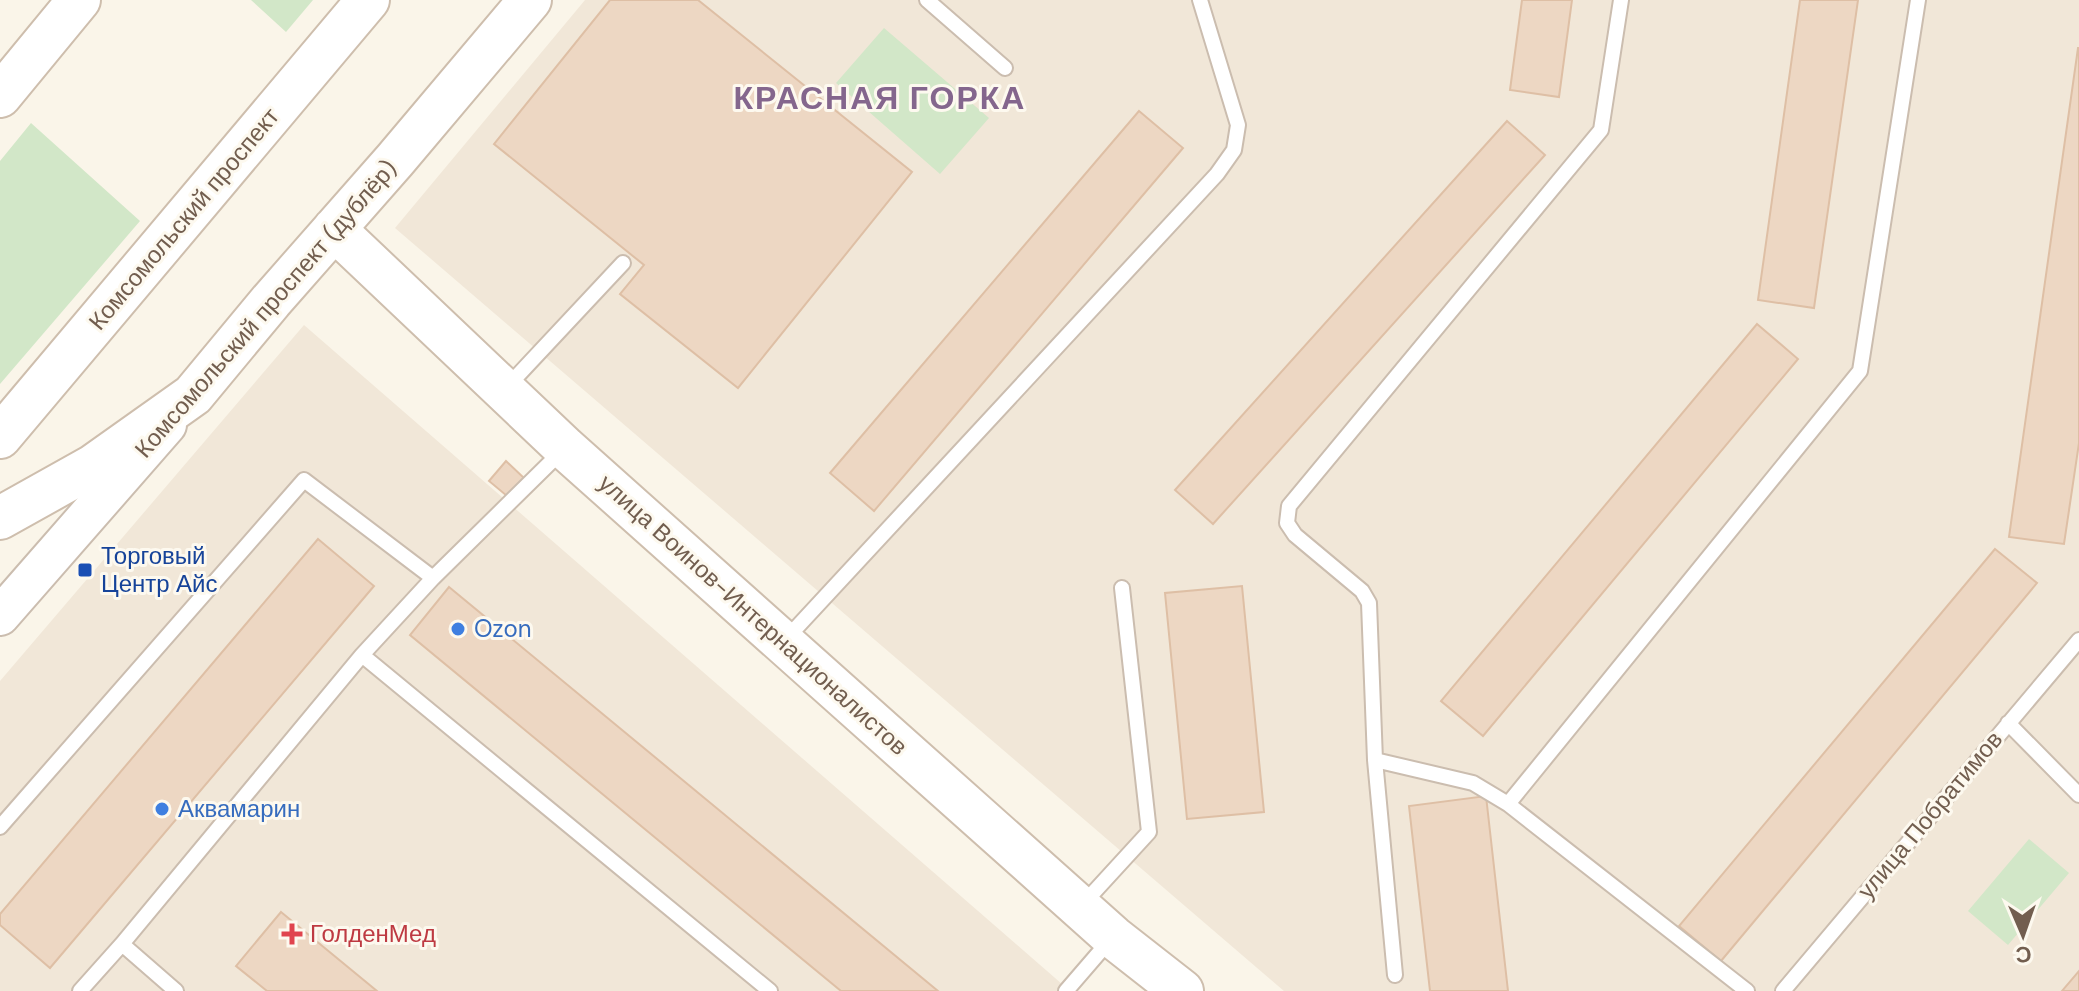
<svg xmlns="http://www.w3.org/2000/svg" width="2079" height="991" viewBox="0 0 2079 991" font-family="'DM Sans',sans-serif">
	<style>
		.residential { fill: #f1e7d8 }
		.green { fill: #d2e7c8 }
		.building { fill: #edd7c3; stroke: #debfa5; stroke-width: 2 }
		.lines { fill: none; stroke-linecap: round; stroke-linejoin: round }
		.service-casing { stroke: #cbbdaf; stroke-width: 18 }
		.tertiary-casing { stroke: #cbbdaf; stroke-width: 42 }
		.secondary-casing { stroke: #cebead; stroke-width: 46 }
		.service { stroke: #fff; stroke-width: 14 }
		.tertiary { stroke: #fff; stroke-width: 38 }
		.secondary { stroke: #fff; stroke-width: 42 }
		.transit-dot { fill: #1a4fb4; stroke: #fdf9ef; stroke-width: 3 }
		.shop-dot { fill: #3f7fe0; stroke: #fdf9ef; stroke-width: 3 }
		.health-dot { fill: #e0444e; stroke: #fdf9ef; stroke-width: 3 }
		.labels { text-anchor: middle; stroke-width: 6; stroke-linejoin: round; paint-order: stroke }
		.street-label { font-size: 24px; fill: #725e4f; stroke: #fdf9ef }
		.transit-label { font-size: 24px; fill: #164399; stroke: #fdf9ef; text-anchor: start }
		.shop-label { font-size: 24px; fill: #366cbe; stroke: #fdf9ef; text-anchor: start }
		.health-label { font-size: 24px; fill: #be3a42; stroke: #fdf9ef; text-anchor: start }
		.district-label { font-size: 32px; font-weight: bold; letter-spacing: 2px; fill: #84668d; stroke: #fdf9ef }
	</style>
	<rect width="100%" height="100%" fill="#faf5e9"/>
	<path class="residential" d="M 585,0 L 2079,0 L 2079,991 L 1284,991 L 395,228 Z
		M 304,325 L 1070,991 L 0,991 L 0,681 Z"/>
	<path class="green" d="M 251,0 L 313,0 L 286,32 Z
		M 884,28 L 989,118 L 940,174 L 836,83 Z
		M 31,123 L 140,221 L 0,384 L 0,161 Z
		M 2029,839 L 2069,873 L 2008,945 L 1968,911 Z"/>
	<path class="building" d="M 610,0 L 698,0 L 912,172 L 738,388 L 620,294 L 644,265 L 494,144 Z
		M 1522,0 L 1572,0 L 1559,97 L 1510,90 Z
		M 1800,0 L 1858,0 L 1814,308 L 1758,300 Z
		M 2078,48 L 2079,48 L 2079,443 L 2064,544 L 2009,537 Z
		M 1139,111 L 1183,148 L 874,511 L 830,473 Z
		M 1507,121 L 1545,155 L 1213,524 L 1175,490 Z
		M 1757,324 L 1798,359 L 1483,736 L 1441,701 Z
		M 506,461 L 524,478 L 507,496 L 489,481 Z
		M 318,539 L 374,586 L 50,968 L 0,925 L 0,914 Z
		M 1995,549 L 2037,583 L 1721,961 L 1679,926 Z
		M 1242,586 L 1264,812 L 1187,819 L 1165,593 Z
		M 449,587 L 938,991 L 841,991 L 727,897 L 410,635 Z
		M 1486,796 L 1508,991 L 1430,991 L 1409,806 Z
		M 281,912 L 377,991 L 267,991 L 236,966 Z
		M 2079,971 L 2079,991 L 2062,991 Z"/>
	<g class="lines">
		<defs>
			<path id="service" d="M 927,0 L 1005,68
				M 1621,0 L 1601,130 L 1289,506 L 1287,523 L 1295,535 L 1362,591 L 1369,603 L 1375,760 L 1473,783 L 1508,804 L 1747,991
				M 506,388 L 623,263
				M 786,639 L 1217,174 L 1234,150 L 1238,125 L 1200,0
				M 362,655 L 770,991
				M 2008,723 L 2079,795
				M 1375,760 L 1395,975
				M 1508,804 L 1860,371 L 1918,0
				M 0,827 L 304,480 L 433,578 L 562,451
				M 1083,904 L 1149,832 L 1122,588
				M 122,944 L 362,655 L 433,578
				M 80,991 L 122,944 L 176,991
				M 1066,991 L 1110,940
				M 1783,991 L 2079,640"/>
			<path id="tertiary" d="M 0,616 L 167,425"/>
			<path id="secondary" d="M 0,96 L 79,0
				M 334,229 L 565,448 L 1113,937 L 1182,991
				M 0,437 L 368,0
				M 0,518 L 93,466 L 193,395 L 271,301 L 395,160 L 530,0"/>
		</defs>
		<use href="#service" class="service-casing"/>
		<use href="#tertiary" class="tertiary-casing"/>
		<use href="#secondary" class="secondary-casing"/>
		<use href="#service" class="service"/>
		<use href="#tertiary" class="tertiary"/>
		<use href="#secondary" class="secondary"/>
	</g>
	<rect class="transit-dot" x="77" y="562" width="16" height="16" rx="4"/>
	<g class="shop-dot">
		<circle cx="458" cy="629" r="8"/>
		<circle cx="162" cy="809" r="8"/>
	</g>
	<path class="health-dot" d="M288 922h8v8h8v8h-8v8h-8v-8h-8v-8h8z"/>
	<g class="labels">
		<g class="street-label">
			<text transform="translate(184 219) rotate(-50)" y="8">Комсомольский проспект</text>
			<text transform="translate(266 309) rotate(-49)" y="8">Комсомольский проспект (дублёр)</text>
			<text transform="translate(753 615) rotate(42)" y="8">улица Воинов-Интернационалистов</text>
			<text transform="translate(1930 815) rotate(-50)" y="8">улица Побратимов</text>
		</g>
		<g class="transit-label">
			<text x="101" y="564">Торговый<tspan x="101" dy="28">Центр Айс</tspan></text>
		</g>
		<g class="shop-label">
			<text x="474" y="637">Ozon</text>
			<text x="178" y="817">Аквамарин</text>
		</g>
		<g class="health-label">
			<text x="310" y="942">ГолденМед</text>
		</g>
		<g class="district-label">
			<text x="880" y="109">КРАСНАЯ ГОРКА</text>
		</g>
	</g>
	<g transform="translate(2023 935) rotate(178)" stroke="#fdf9ef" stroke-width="6" paint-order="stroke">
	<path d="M0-6L14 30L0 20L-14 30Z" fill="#725e4f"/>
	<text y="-12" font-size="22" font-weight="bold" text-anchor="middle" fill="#725e4f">С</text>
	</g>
</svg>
